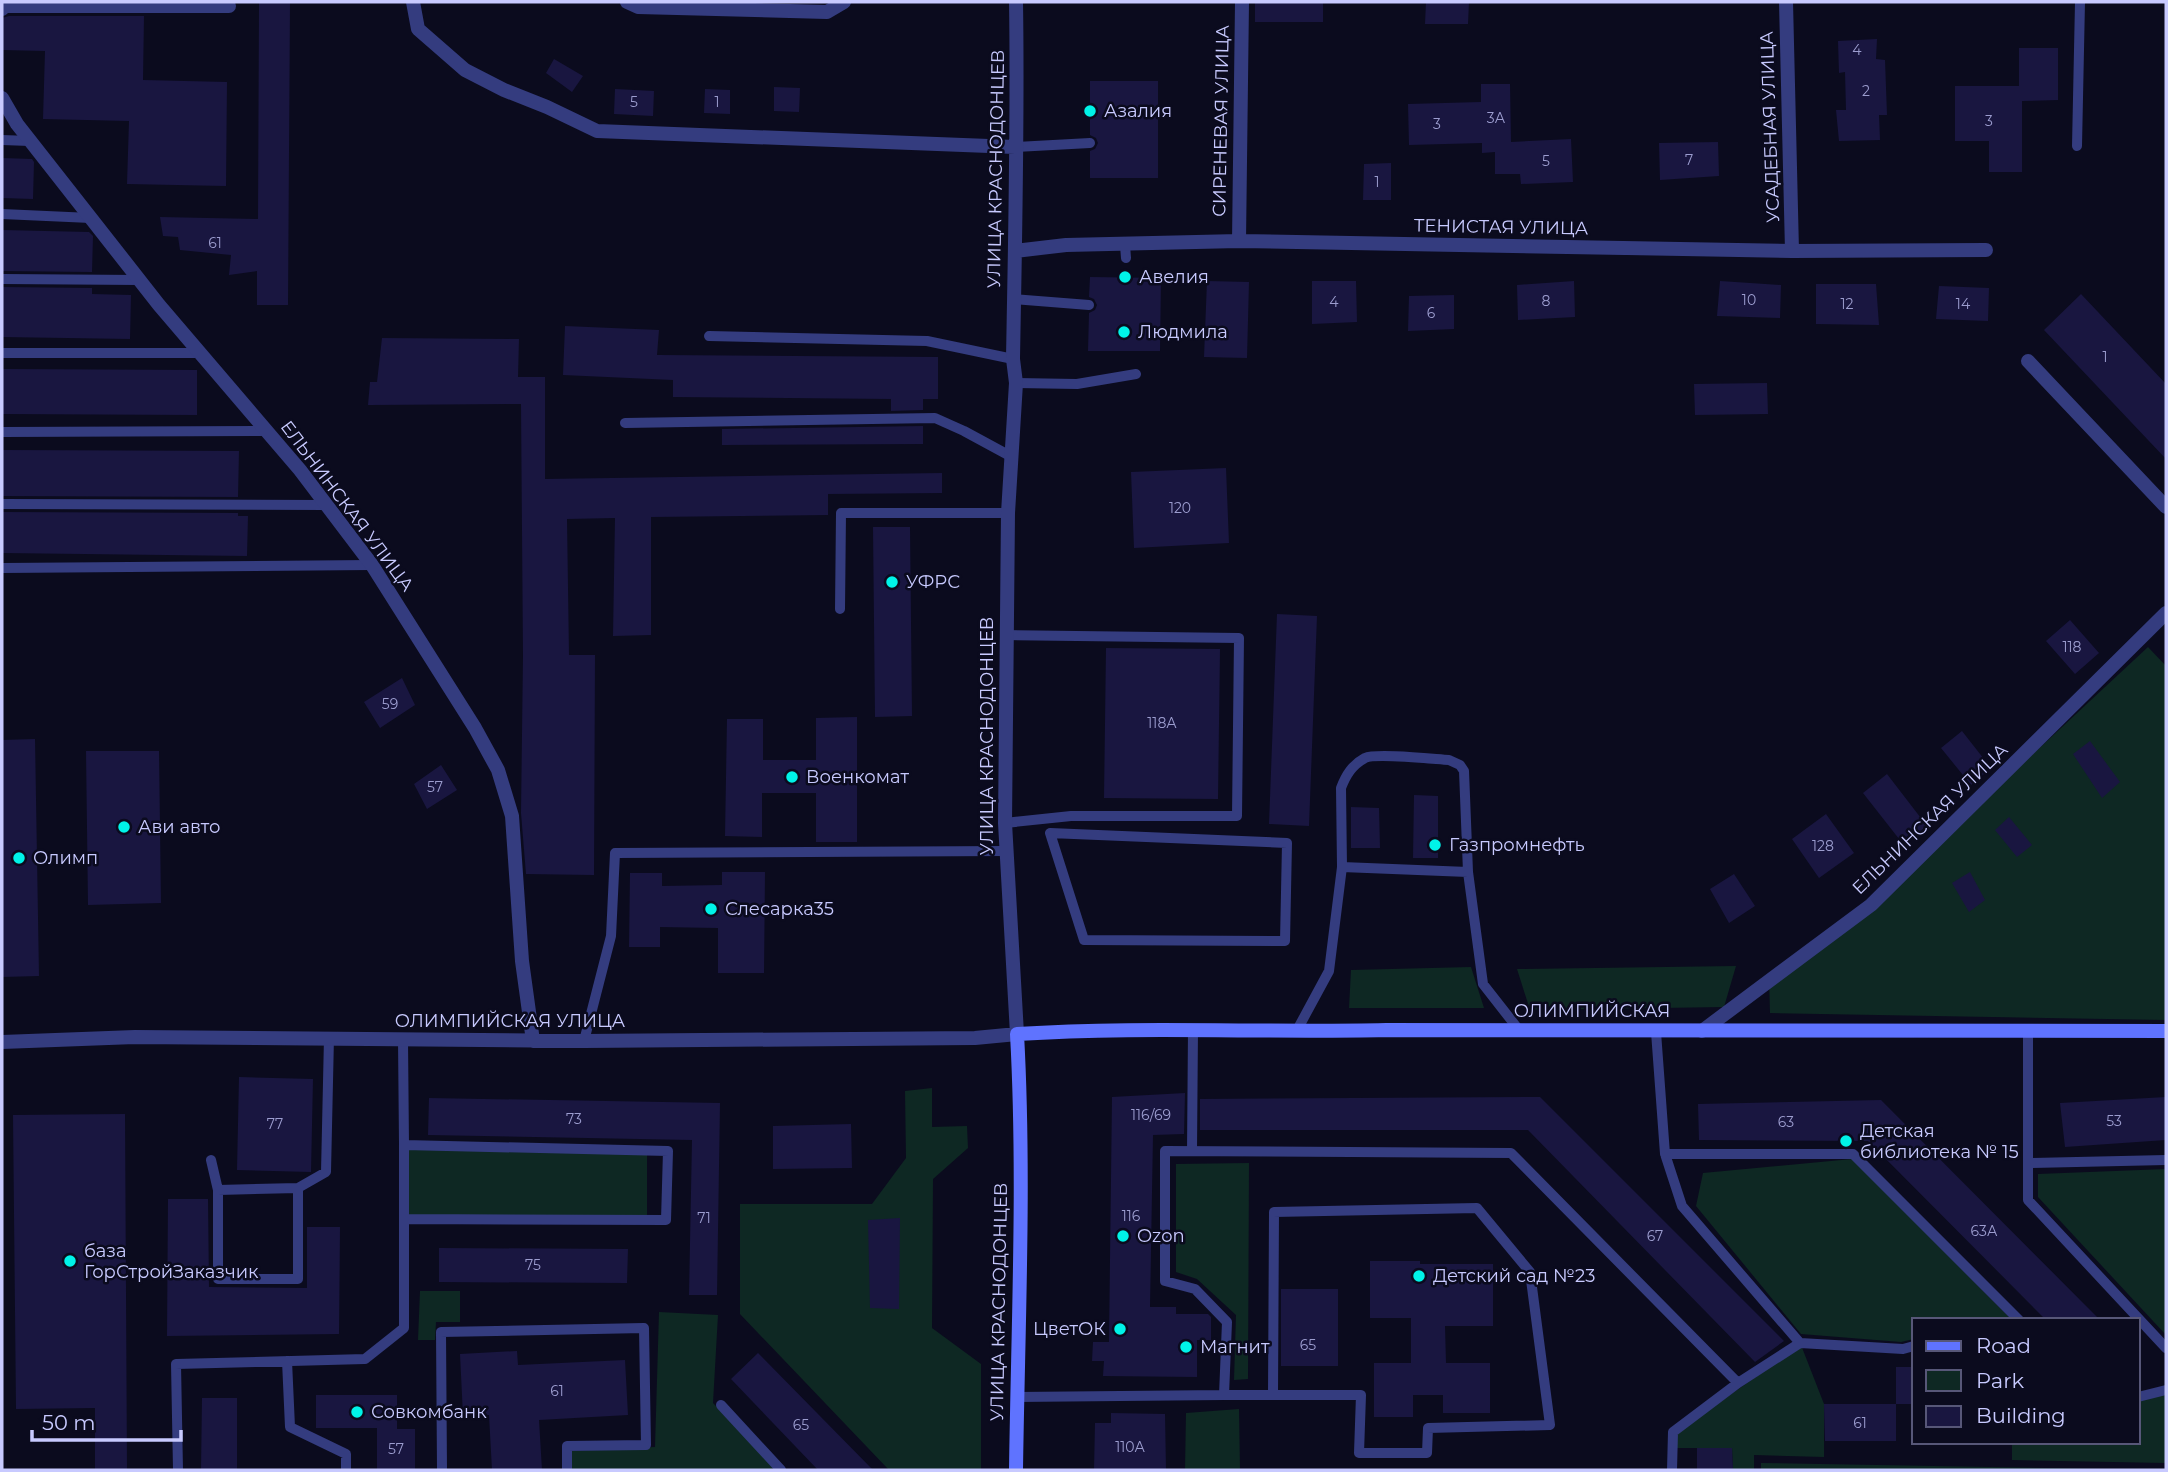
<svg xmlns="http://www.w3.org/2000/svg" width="2168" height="1472" viewBox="0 0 2168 1472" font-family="Montserrat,sans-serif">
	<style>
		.green { fill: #0e2823 }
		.building { fill: #191640 }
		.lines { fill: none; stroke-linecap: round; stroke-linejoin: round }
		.service { stroke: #343c7f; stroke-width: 10 }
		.minor { stroke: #343c7f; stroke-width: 14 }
		.secondary { stroke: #5f73ff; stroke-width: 14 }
		.poi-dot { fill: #00f3e8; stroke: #0b0b1e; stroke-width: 2.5 }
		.labels { text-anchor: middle; stroke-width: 5; stroke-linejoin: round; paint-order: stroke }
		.number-label { font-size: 14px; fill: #9c9dcf }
		.poi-label { font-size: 18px; fill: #c8caff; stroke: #0b0b1e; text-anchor: start }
		.street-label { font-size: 18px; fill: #c8caff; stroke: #0b0b1e }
	</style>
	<rect width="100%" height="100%" fill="#0b0b1e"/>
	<path class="green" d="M 2148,647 L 2166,666 L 2166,1020 L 1770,1013 L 1769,977 L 1842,932 Z
		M 1736,966 L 1724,1007 L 1530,1010 L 1517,969 Z
		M 1471,967 L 1484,1008 L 1349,1008 L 1351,970 Z
		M 932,1088 L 932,1127 L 967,1126 L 968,1148 L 933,1179 L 932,1328 L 981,1364 L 981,1470 L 889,1470 L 740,1314 L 740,1204 L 872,1204 L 906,1158 L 905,1091 Z
		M 407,1149 L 647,1153 L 647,1217 L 407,1216 Z
		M 1852,1159 L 2012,1320 L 1914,1320 L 1914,1339 L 1901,1342 L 1801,1334 L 1696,1206 L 1703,1173 Z
		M 1249,1163 L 1248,1379 L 1234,1380 L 1236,1315 L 1197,1279 L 1176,1272 L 1176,1164 Z
		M 2166,1169 L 2166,1335 L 2038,1197 L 2038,1174 Z
		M 420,1291 L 460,1291 L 460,1322 L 436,1322 L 435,1340 L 418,1340 Z
		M 659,1312 L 718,1315 L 713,1403 L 776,1470 L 570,1470 L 569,1451 L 655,1447 Z
		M 1801,1345 L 1824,1404 L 1824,1457 L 1754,1455 L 1754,1470 L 1733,1470 L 1732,1448 L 1676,1448 L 1676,1433 Z
		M 2166,1394 L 2166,1463 L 2012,1460 L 2012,1442 L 2138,1442 L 2138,1401 Z
		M 1239,1409 L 1240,1470 L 1185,1470 L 1186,1413 Z
		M 1761,1463 L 2165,1470 L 1761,1470 Z"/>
	<path class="building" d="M 259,2 L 290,2 L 288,305 L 257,305 L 257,271 L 229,275 L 231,255 L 180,250 L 178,237 L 163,236 L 160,217 L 258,219 Z
		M 1255,2 L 1323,2 L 1323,22 L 1255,22 Z
		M 1426,2 L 1469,2 L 1468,24 L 1425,24 Z
		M 9,16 L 144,16 L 143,80 L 227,82 L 226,186 L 127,184 L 129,121 L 43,119 L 45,51 L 2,50 L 2,18 Z
		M 1877,39 L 1876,59 L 1885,60 L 1887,115 L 1879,115 L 1880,140 L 1839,141 L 1836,110 L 1846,110 L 1845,72 L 1839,73 L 1838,41 Z
		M 2019,48 L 2058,48 L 2058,100 L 2022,101 L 2022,172 L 1989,172 L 1989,141 L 1955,141 L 1955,86 L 2019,86 Z
		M 554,59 L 583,76 L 572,92 L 546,73 Z
		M 1090,81 L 1158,81 L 1158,178 L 1090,178 L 1090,151 L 1095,149 L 1098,143 L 1096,138 L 1090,135 Z
		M 1481,84 L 1510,84 L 1511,142 L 1571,139 L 1573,182 L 1521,184 L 1520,174 L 1495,174 L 1495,152 L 1482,153 L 1482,143 L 1409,145 L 1408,104 L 1481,102 Z
		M 774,87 L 800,88 L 799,112 L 774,111 Z
		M 615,89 L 654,91 L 653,116 L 614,114 Z
		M 705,89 L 730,90 L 730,114 L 704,113 Z
		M 1718,142 L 1719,176 L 1660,180 L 1659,143 Z
		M 2,158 L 32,159 L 34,162 L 33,199 L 2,198 Z
		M 1391,163 L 1391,200 L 1363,200 L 1364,164 Z
		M 2,230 L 89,232 L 93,236 L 92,272 L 2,271 Z
		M 1090,277 L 1161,278 L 1160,351 L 1088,351 L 1089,313 L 1095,310 L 1097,305 L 1094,299 L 1089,297 Z
		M 1207,281 L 1249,282 L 1247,358 L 1204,357 Z
		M 1312,281 L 1356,281 L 1357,322 L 1312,324 Z
		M 1574,281 L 1575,317 L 1518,320 L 1517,285 Z
		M 1720,281 L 1781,285 L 1780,318 L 1717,316 Z
		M 1816,284 L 1876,284 L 1879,325 L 1816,324 Z
		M 1939,286 L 1989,288 L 1988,321 L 1936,319 Z
		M 2,287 L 92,288 L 92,294 L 131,295 L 130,339 L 2,337 Z
		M 2081,294 L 2166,384 L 2166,459 L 2044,330 Z
		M 1454,295 L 1454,329 L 1408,331 L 1409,296 Z
		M 565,326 L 659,330 L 657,355 L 938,357 L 938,399 L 923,399 L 923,410 L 891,411 L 891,399 L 673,397 L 673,380 L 563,375 Z
		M 382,338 L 519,339 L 518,377 L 545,377 L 545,479 L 942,473 L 942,493 L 828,494 L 828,515 L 651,517 L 651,635 L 613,636 L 615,518 L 567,519 L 569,655 L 595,655 L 594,875 L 526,874 L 521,813 L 523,656 L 521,404 L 368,405 L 370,382 L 377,382 Z
		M 2,369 L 197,370 L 197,415 L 2,414 Z
		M 1767,383 L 1768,414 L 1695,415 L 1694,384 Z
		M 923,426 L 923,444 L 722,445 L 722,429 Z
		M 2,450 L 239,451 L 238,497 L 2,496 Z
		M 1226,468 L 1229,543 L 1134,548 L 1131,472 Z
		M 2,512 L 238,513 L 238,516 L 248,516 L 247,556 L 2,553 Z
		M 873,527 L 910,527 L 912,716 L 875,717 Z
		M 1277,614 L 1317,616 L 1309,826 L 1269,824 Z
		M 2070,620 L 2099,653 L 2075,674 L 2046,641 Z
		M 1106,648 L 1220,649 L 1218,799 L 1104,798 Z
		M 402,678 L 415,705 L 380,728 L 364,702 Z
		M 857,717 L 857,842 L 816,842 L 816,793 L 762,793 L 762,837 L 725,836 L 727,719 L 763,719 L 763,760 L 816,760 L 816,718 Z
		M 1962,731 L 1991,768 L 1971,785 L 1941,748 Z
		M 35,739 L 39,976 L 2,977 L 2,740 Z
		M 2090,741 L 2120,782 L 2102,798 L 2073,754 Z
		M 86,751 L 159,751 L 161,903 L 88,905 Z
		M 441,765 L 457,790 L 427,809 L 414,784 Z
		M 1887,774 L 1927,826 L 1903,844 L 1863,793 Z
		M 1414,795 L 1438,796 L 1438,858 L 1413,858 Z
		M 1351,807 L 1379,808 L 1380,848 L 1351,848 Z
		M 1826,814 L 1854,853 L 1819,878 L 1792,839 Z
		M 2009,817 L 2032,845 L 2017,857 L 1995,830 Z
		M 722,872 L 765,872 L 764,973 L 718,973 L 718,928 L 660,927 L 660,947 L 629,947 L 630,873 L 662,873 L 662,886 L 722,885 Z
		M 1970,872 L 1985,900 L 1969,912 L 1952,883 Z
		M 1734,874 L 1755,906 L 1729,923 L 1710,889 Z
		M 239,1077 L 313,1079 L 311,1172 L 237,1170 Z
		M 1185,1093 L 1184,1134 L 1153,1135 L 1150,1307 L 1176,1307 L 1176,1314 L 1208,1314 L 1211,1317 L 1211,1340 L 1197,1340 L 1197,1377 L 1103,1376 L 1104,1361 L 1092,1361 L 1093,1342 L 1109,1342 L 1112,1097 Z
		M 1540,1097 L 1784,1341 L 1755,1362 L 1528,1130 L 1200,1130 L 1200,1099 Z
		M 2166,1097 L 2166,1140 L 2065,1147 L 2060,1103 Z
		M 429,1098 L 720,1103 L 717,1295 L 689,1295 L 692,1140 L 428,1135 Z
		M 1881,1100 L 2100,1320 L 2046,1320 L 1868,1141 L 1699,1140 L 1698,1104 Z
		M 125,1114 L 127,1470 L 95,1470 L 95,1408 L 16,1409 L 13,1115 Z
		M 851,1124 L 852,1168 L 773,1169 L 773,1126 Z
		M 168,1199 L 208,1199 L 209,1287 L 307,1288 L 307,1227 L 340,1227 L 339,1334 L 167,1336 Z
		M 900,1218 L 899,1309 L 870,1308 L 868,1220 Z
		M 439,1248 L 628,1249 L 627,1283 L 439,1282 Z
		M 1370,1261 L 1420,1261 L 1420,1264 L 1493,1264 L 1493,1326 L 1445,1326 L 1446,1363 L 1490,1363 L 1490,1413 L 1443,1413 L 1443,1395 L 1413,1395 L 1413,1417 L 1374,1417 L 1374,1363 L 1411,1363 L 1411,1318 L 1370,1318 Z
		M 1281,1289 L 1338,1289 L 1338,1366 L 1281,1366 Z
		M 517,1351 L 518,1365 L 625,1360 L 628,1415 L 539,1420 L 542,1470 L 492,1470 L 489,1415 L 463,1416 L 460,1354 Z
		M 758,1353 L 873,1470 L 818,1470 L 731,1379 Z
		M 1896,1367 L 1914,1367 L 1914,1404 L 1896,1404 Z
		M 316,1395 L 397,1395 L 397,1429 L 415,1429 L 415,1470 L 377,1470 L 377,1428 L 316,1428 Z
		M 202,1398 L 237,1398 L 237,1470 L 201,1470 Z
		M 1824,1404 L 1896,1404 L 1896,1441 L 1825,1441 Z
		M 1111,1413 L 1165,1414 L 1166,1470 L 1094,1470 L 1095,1423 L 1111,1423 Z
		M 1697,1448 L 1732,1448 L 1733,1470 L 1697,1470 Z"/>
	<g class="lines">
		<path class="service" d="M 2,140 L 30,141
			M 2077,146 L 2080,2
			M 1015,147 L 1090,143
			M 2,214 L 91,218
			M 1125,245 L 1126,258
			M 2,279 L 140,280
			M 1014,299 L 1089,305
			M 709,336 L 927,341 L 1013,359
			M 2,353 L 200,353
			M 1016,383 L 1077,384 L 1136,374
			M 625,423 L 935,418 L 964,431 L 1012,457
			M 2,432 L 267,431
			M 2,504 L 326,505
			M 2,568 L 372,565
			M 840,609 L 841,513 L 1008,513
			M 1005,823 L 1071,816 L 1237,816 L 1239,638 L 1005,635
			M 1050,833 L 1287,843 L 1285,941 L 1084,940 Z
			M 1342,867 L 1468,872
			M 2028,1031 L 2028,1200 L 2166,1348
			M 1296,1032 L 1329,971 L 1342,867 L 1341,788 C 1346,775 1352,765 1365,758 C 1376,753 1433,759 1449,760 L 1460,765 L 1464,771 L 1468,872 L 1483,984 L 1519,1030
			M 1656,1032 L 1665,1154 L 1682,1206 L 1800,1343 L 1738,1383 L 1673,1432 L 1672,1470
			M 584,1041 L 611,936 L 615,853 L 1006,851
			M 404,1145 L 404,1219
			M 1192,1151 L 1193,1029
			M 1665,1154 L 1853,1154 L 2019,1320
			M 211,1160 L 218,1190
			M 2029,1163 L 2166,1160
			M 298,1188 L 298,1279 L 218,1279 L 218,1190 Z
			M 298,1188 L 326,1172 L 329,1037
			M 1800,1343 L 1903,1349 L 1914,1346
			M 287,1361 L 290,1427 L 346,1454 L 346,1470
			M 1273,1395 L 1274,1212 L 1477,1208 L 1530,1272 L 1550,1425 L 1428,1428 L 1427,1453 L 1359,1453 L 1361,1395 L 1224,1395 L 1227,1322 L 1195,1289 L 1165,1281 L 1165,1151 L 1511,1153 L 1738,1383
			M 1017,1397 L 1224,1395
			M 2138,1397 L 2166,1390
			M 721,1405 L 781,1470
			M 178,1470 L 176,1364 L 365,1359 L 404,1328 L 404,1219 L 666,1220 L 668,1151 L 404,1145 L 403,1040
			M 442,1470 L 441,1332 L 644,1328 L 646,1445 L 567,1446 L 567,1470"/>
		<path class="minor" d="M 413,2 L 418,29 L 465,70 L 504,90 L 547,107 L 597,131 L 1015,147
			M 627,2 L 638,7 L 827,12 L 844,2
			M 1786,2 L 1792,251
			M 2,9 L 5,6 L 229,6
			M 2,98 L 17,124 L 159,305 L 300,470 L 372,565 L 475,728 L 498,770 L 512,816 L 522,961 L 533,1041
			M 1239,241 L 1242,2
			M 1015,251 L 1066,245 L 1239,241 L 1792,251 L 1986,250
			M 2028,361 L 2166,507
			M 1702,1031 L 1871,905 L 2166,613
			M 2,1042 L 135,1037 L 584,1041 L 975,1038 L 1017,1034 L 1005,823 L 1008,513 L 1016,383 L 1013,359 C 1015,240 1018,121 1016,2"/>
		<path class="secondary" d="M 1016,1470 C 1018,1325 1025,1179 1017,1034 C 1140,1026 1263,1033 1386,1030 L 2166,1031"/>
	</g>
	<g class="poi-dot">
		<circle cx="1090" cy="111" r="7"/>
		<circle cx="1125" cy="277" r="7"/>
		<circle cx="1124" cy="332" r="7"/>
		<circle cx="892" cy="582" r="7"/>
		<circle cx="792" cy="777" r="7"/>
		<circle cx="124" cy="827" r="7"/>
		<circle cx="1435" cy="845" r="7"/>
		<circle cx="19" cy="858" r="7"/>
		<circle cx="711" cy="909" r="7"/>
		<circle cx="1846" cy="1141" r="7"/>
		<circle cx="1123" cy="1236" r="7"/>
		<circle cx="70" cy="1261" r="7"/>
		<circle cx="1419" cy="1276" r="7"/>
		<circle cx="1120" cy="1329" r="7"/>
		<circle cx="1186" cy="1347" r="7"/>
		<circle cx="357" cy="1412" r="7"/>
	</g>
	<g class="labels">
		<g class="number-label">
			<text x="1857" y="55">4</text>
			<text x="1866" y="96">2</text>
			<text x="634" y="107">5</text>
			<text x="717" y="107">1</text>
			<text x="1496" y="123">3А</text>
			<text x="1989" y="126">3</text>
			<text x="1437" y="129">3</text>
			<text x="1689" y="165">7</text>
			<text x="1546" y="166">5</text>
			<text x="1377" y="187">1</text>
			<text x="215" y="248">61</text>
			<text x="1749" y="305">10</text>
			<text x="1546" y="306">8</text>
			<text x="1334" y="307">4</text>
			<text x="1847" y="309">12</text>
			<text x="1963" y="309">14</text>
			<text x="1431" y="318">6</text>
			<text x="2105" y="362">1</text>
			<text x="1180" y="513">120</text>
			<text x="2072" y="652">118</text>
			<text x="390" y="709">59</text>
			<text x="1162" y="728">118А</text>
			<text x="435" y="792">57</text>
			<text x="1823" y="851">128</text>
			<text x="1151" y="1120">116/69</text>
			<text x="574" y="1124">73</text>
			<text x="2114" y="1126">53</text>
			<text x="1786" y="1127">63</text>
			<text x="275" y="1129">77</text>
			<text x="1131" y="1221">116</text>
			<text x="704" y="1223">71</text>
			<text x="1984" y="1236">63А</text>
			<text x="1655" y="1241">67</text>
			<text x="533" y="1270">75</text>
			<text x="1308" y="1350">65</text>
			<text x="557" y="1396">61</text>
			<text x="1860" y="1428">61</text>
			<text x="801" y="1430">65</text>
			<text x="1130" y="1452">110А</text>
			<text x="396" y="1454">57</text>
		</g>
		<g class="poi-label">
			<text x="1104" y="117">Азалия</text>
			<text x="1139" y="283">Авелия</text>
			<text x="1138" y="338">Людмила</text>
			<text x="906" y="588">УФРС</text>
			<text x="806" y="783">Военкомат</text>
			<text x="138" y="833">Ави авто</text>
			<text x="1449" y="851">Газпромнефть</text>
			<text x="33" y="864">Олимп</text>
			<text x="725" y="915">Слесарка35</text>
			<text x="1860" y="1137">Детская<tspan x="1860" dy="21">библиотека № 15</tspan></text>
			<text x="1137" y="1242">Ozon</text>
			<text x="84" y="1257">база<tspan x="84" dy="21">ГорСтройЗаказчик</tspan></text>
			<text x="1433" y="1282">Детский сад №23</text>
			<text x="1106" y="1335" text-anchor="end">ЦветОК</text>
			<text x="1200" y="1353">Магнит</text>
			<text x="371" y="1418">Совкомбанк</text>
		</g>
		<g class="street-label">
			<text transform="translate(1221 121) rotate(-89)" y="6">СИРЕНЕВАЯ УЛИЦА</text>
			<text transform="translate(1770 127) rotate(-92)" y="6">УСАДЕБНАЯ УЛИЦА</text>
			<text transform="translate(996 169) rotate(-89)" y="6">УЛИЦА КРАСНОДОНЦЕВ</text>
			<text transform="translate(1501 227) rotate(1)" y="6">ТЕНИСТАЯ УЛИЦА</text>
			<text transform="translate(347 506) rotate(53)" y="6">ЕЛЬНИНСКАЯ УЛИЦА</text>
			<text transform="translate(987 736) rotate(-90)" y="6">УЛИЦА КРАСНОДОНЦЕВ</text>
			<text transform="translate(1930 819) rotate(-44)" y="6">ЕЛЬНИНСКАЯ УЛИЦА</text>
			<text x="1592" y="1017">ОЛИМПИЙСКАЯ</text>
			<text x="510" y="1027">ОЛИМПИЙСКАЯ УЛИЦА</text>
			<text transform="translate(999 1302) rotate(-89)" y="6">УЛИЦА КРАСНОДОНЦЕВ</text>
		</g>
	</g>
	<rect width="2168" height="1472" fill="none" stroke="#c8caff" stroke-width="7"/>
	<rect x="1912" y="1318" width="228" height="126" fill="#0b0b1e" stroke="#575778" stroke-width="2"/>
	<rect x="1926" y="1341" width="35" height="10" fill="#5f73ff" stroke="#575778" stroke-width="2"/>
	<text x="1976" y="1353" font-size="21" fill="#c8caff">Road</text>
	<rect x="1926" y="1370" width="35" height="21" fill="#0e2823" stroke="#575778" stroke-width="2"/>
	<text x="1976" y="1388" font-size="21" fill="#c8caff">Park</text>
	<rect x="1926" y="1406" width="35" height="21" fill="#191640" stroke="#575778" stroke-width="2"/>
	<text x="1976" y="1423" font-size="21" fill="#c8caff">Building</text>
	<path d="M32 1430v10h149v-10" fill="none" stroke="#c8caff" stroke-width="3.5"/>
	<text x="42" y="1430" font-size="21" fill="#c8caff" stroke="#0b0b1e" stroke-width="5" paint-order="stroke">50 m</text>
</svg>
